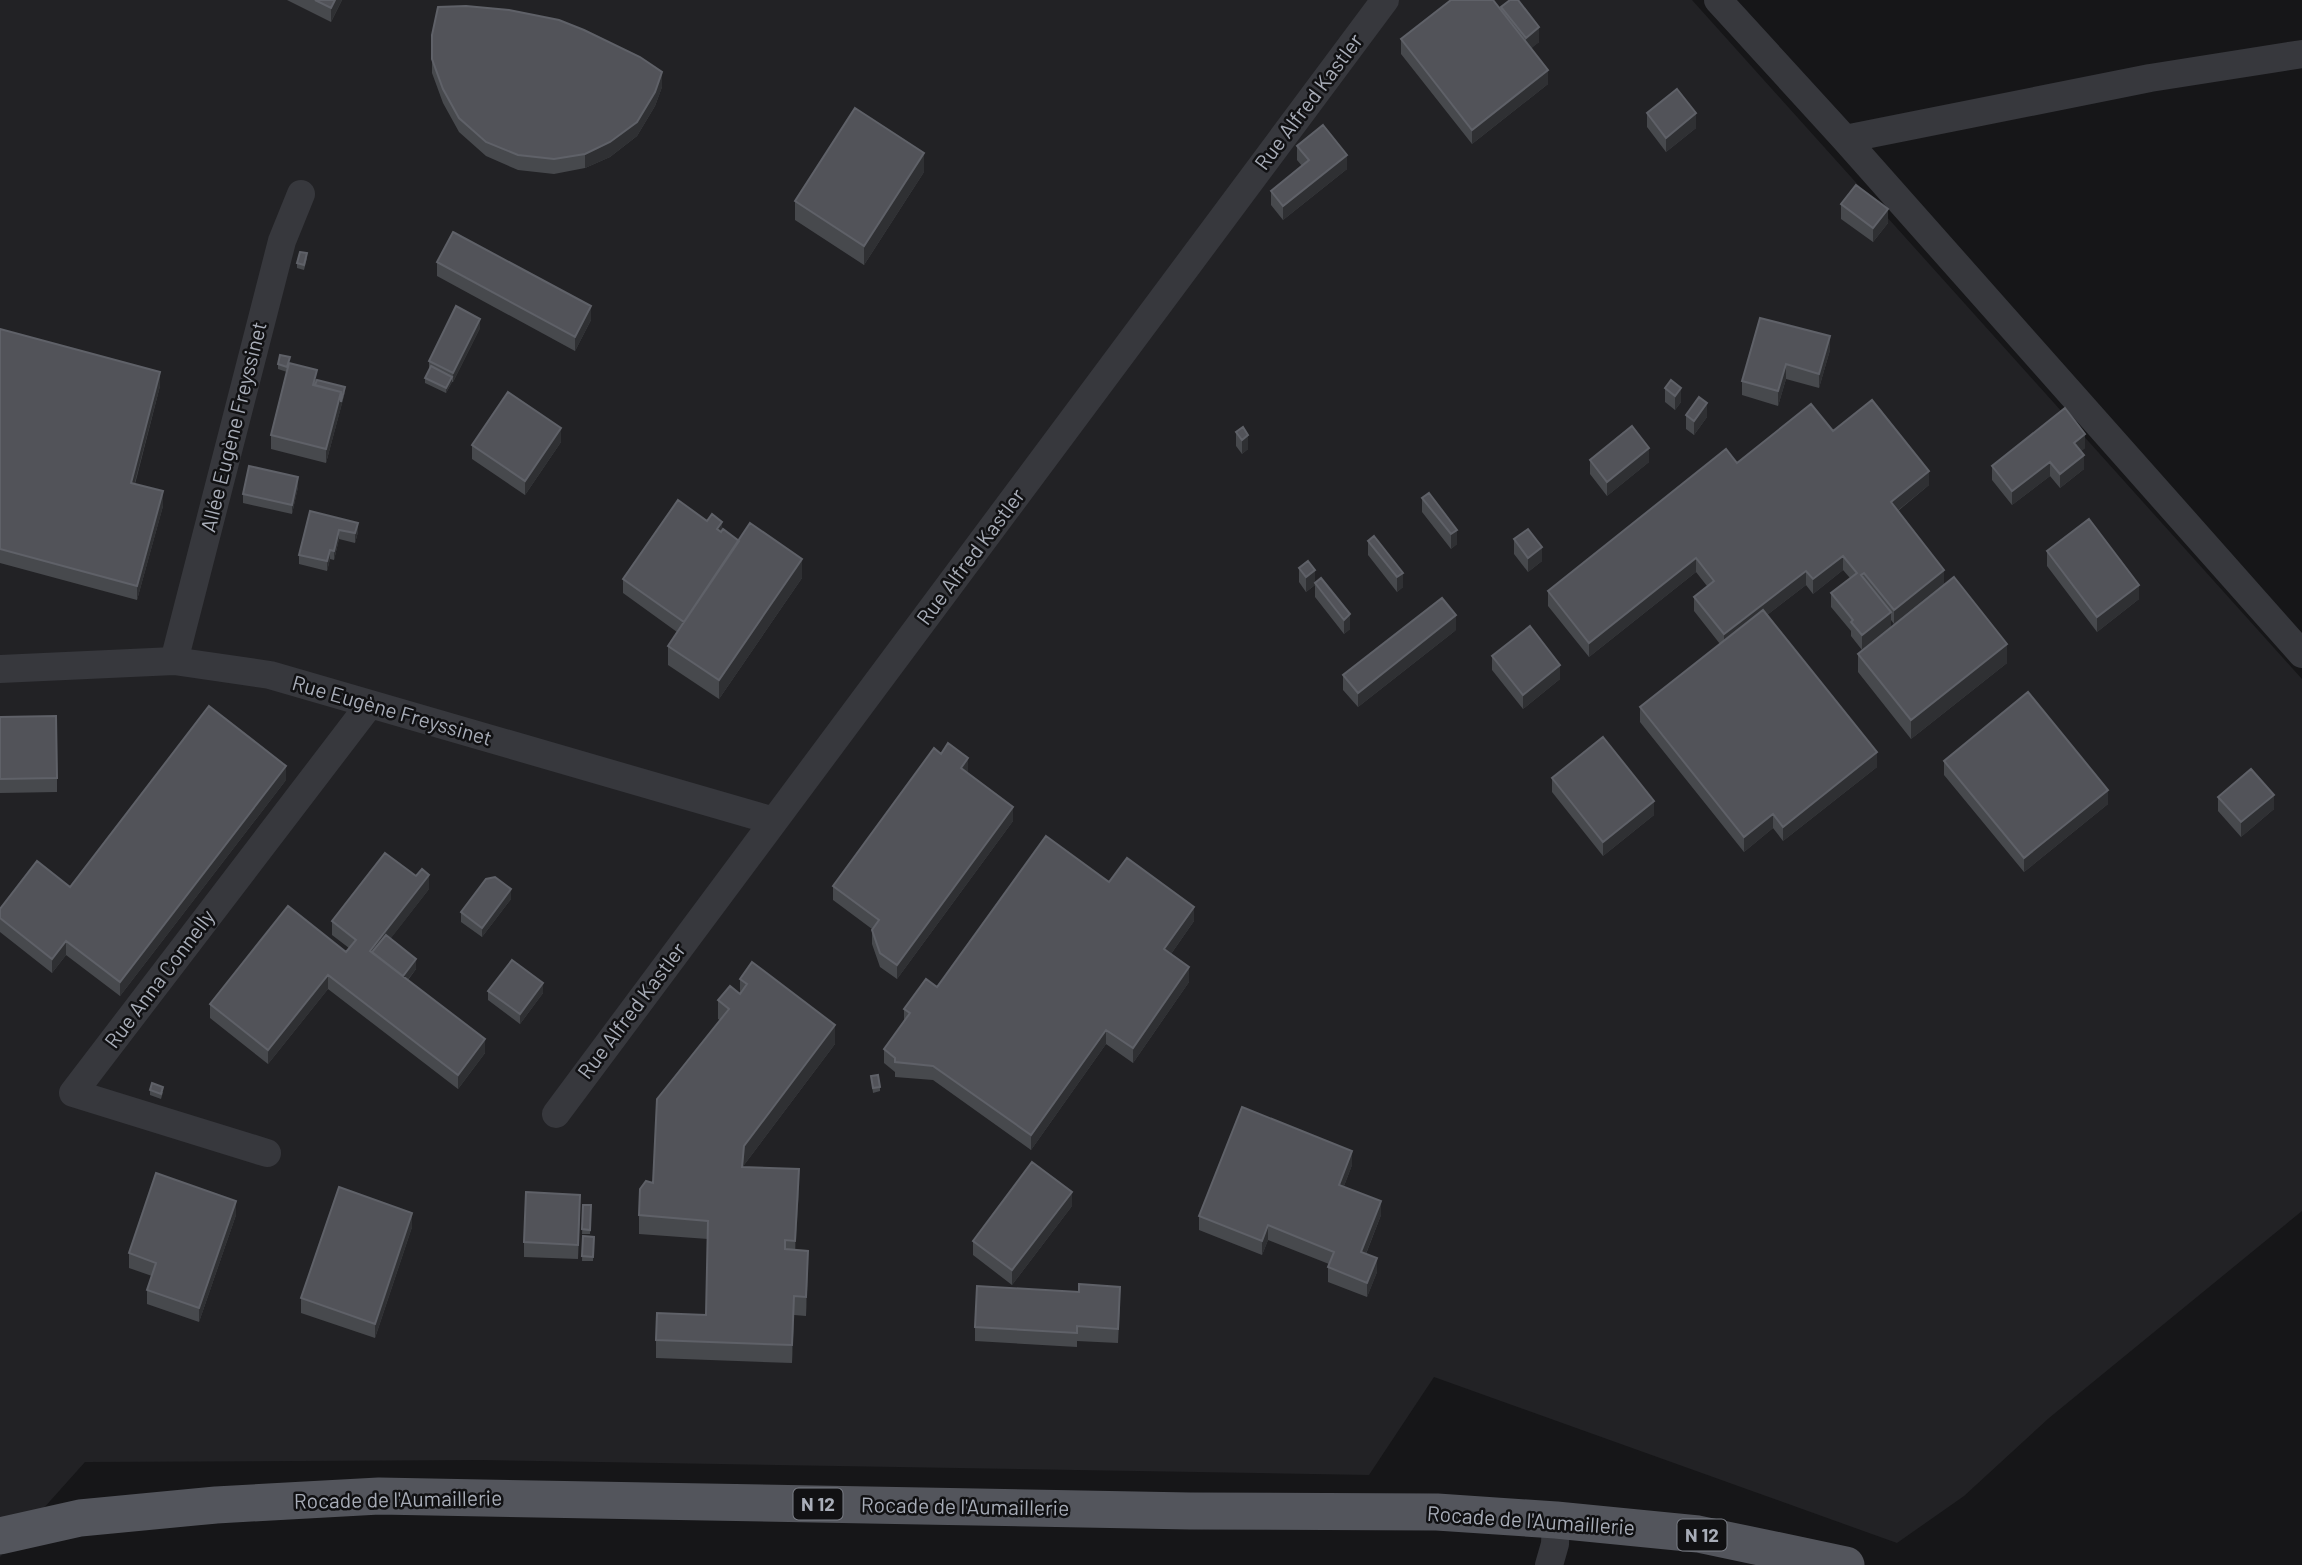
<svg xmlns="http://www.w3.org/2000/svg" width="2302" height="1565" viewBox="0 0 2302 1565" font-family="Barlow,sans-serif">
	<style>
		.built { fill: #222225 }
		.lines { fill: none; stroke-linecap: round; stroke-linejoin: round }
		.minor { stroke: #37383d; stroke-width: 28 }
		.major { stroke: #53555c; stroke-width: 37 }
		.wall { fill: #47494d }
		.shaded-wall { fill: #2f3033 }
		.building { fill: #525359; stroke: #5f6168; stroke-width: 2 }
		.labels { text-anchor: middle; stroke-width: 5; stroke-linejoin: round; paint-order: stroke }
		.shield { fill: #111113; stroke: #7b7e86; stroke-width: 2 }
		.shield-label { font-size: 19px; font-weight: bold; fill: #a8adb8 }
		.street-label { font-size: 21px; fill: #a8adb8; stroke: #111113 }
	</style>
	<rect width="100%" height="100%" fill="#161618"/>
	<path class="built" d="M 0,0 L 1692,0 L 2302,679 L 2302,1211 L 2049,1418 L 1964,1496 L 1897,1543 L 1434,1377 L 1369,1475 L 481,1460 L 85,1462 L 0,1557 Z"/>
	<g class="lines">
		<path class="minor" d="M 1718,0 L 1845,139 L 2302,654
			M 1845,139 L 2150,78 L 2302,54
			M 174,661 L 282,241 L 301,194
			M 0,669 L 174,661 L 270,675 L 774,821
			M 556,1114 L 1385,0
			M 267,1153 L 73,1093 L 370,704
			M 1549,1565 L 1555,1544 L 1556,1520"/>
		<path class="major" d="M 0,1536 L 80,1518 L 216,1505 L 379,1496 L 1190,1511 L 1437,1512 L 1556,1520 L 1698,1534 L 1846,1565"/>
	</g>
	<path class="wall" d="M 287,0 L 342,0 L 331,22 Z
		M 1501,7 L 1539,42 L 1531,48 L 1548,84 L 1472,144 L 1401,54 L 1401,39 L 1501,10 Z
		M 432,35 L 662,87 L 655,106 L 637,136 L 610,157 L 585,168 L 554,174 L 518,170 L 486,156 L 459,132 L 443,103 L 432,73 Z
		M 1647,113 L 1696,128 L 1666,152 L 1647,127 Z
		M 1297,146 L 1347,169 L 1283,220 L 1271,205 L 1271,191 L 1302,166 L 1297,160 Z
		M 924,172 L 864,265 L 795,220 L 795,201 Z
		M 1841,204 L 1888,223 L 1873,242 L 1841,219 Z
		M 307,258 L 304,270 L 297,268 L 297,263 Z
		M 437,262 L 591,320 L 575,351 L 437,276 Z
		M 1760,318 L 1830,350 L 1819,388 L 1786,379 L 1778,406 L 1742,395 L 1742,381 Z
		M 480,328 L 453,382 L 452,382 L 446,393 L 425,383 L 425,378 L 429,370 L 429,361 Z
		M 0,329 L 160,386 L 135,484 L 163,506 L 137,600 L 0,563 Z
		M 289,363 L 317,380 L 345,392 L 326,463 L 271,449 L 271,435 L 287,372 L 278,369 L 278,364 Z
		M 1671,380 L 1681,402 L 1675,410 L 1665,402 L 1665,388 Z
		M 1686,415 L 1707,417 L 1694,435 L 1686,429 Z
		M 1833,431 L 1929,485 L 1898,511 L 1944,584 L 1894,624 L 1891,620 L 1891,627 L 1862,650 L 1851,636 L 1851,631 L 1831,607 L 1831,593 L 1850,578 L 1843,570 L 1813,594 L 1806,585 L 1767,615 L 1877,767 L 1783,841 L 1773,828 L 1744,852 L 1640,722 L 1640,707 L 1720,644 L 1694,611 L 1694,597 L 1707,586 L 1696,572 L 1589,657 L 1548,606 L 1548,591 L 1737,463 Z
		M 1236,432 L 1248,449 L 1242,454 L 1236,446 Z
		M 561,442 L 525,495 L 472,459 L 472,445 Z
		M 2085,448 L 2081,451 L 2084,469 L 2060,488 L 2050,476 L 2012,505 L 1992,480 L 1992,466 Z
		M 1590,460 L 1649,462 L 1607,496 L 1590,474 Z
		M 298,487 L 292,514 L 243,503 L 243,494 Z
		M 1429,493 L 1457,544 L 1451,549 L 1422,512 L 1422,498 Z
		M 310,511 L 358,532 L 355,543 L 339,539 L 334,560 L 330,559 L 327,571 L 299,564 L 299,555 Z
		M 707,521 L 802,578 L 719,699 L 668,665 L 668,646 L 677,632 L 623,593 L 623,579 Z
		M 1514,539 L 1542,561 L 1528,572 L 1514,554 Z
		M 1368,541 L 1403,573 L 1403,587 L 1397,592 L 1368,555 Z
		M 2047,551 L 2139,599 L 2097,632 L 2047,566 Z
		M 1299,568 L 1315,583 L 1350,629 L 1344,634 L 1315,597 L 1315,585 L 1306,592 L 1299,582 Z
		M 1456,630 L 1358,707 L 1343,690 L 1343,675 Z
		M 1858,654 L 2007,663 L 1911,739 L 1858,672 Z
		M 1492,656 L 1560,679 L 1523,709 L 1492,670 Z
		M 0,717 L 57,778 L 57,792 L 0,793 Z
		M 1944,761 L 2108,804 L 2024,872 L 1944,775 Z
		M 968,772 L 967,773 L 1013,821 L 897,979 L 880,967 L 872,944 L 872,929 L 833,900 L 833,886 Z
		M 1552,778 L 1654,815 L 1603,856 L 1552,792 Z
		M 286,780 L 120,996 L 66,955 L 52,973 L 0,932 L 0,909 L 70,887 Z
		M 2218,797 L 2274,809 L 2241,837 L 2218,811 Z
		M 1109,882 L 1194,921 L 1171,954 L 1189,982 L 1133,1063 L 1106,1044 L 1031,1150 L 933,1080 L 895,1077 L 895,1072 L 884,1063 L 884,1049 L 904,1021 L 904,1009 Z
		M 429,889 L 390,939 L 416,969 L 408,980 L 485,1053 L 458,1089 L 328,989 L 268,1064 L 210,1018 L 210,1004 L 346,952 L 349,948 L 332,935 L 332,921 Z
		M 511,899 L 482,937 L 461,922 L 461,912 Z
		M 740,979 L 835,1044 L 744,1165 L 744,1167 L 799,1188 L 795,1250 L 808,1269 L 806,1316 L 794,1315 L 792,1363 L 656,1358 L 656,1340 L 706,1315 L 708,1239 L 639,1234 L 639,1215 L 720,1020 L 718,1019 L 718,1000 L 740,994 Z
		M 488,991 L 543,993 L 520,1024 L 488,1000 Z
		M 871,1076 L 880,1087 L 880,1091 L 873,1093 Z
		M 150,1090 L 163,1092 L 161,1099 L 150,1095 Z
		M 1352,1165 L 1344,1186 L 1381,1215 L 1366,1254 L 1377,1272 L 1367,1297 L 1328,1282 L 1328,1267 L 1329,1264 L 1268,1240 L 1262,1255 L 1199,1230 L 1199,1216 Z
		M 583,1205 L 591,1205 L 590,1234 L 582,1234 Z
		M 1072,1206 L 1012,1285 L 973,1255 L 973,1241 Z
		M 580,1209 L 578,1259 L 524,1257 L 524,1242 Z
		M 236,1215 L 199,1322 L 147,1304 L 147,1290 L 152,1276 L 129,1268 L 129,1253 Z
		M 412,1227 L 375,1338 L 301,1313 L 301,1298 Z
		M 583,1236 L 594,1237 L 593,1261 L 582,1261 Z
		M 1120,1301 L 1118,1343 L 1077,1341 L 1077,1347 L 975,1341 L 975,1327 Z"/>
	<path class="shaded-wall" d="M 335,0 L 342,0 L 331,22 L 331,8 Z
		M 1539,27 L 1539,42 L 1526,53 L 1526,38 Z
		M 1548,70 L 1548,84 L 1472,144 L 1472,130 Z
		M 662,72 L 662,87 L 655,106 L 637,136 L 610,157 L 585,168 L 585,154 Z
		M 1696,113 L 1696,128 L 1666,152 L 1666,138 Z
		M 924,153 L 924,172 L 864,265 L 864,246 Z
		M 1347,155 L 1347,169 L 1283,220 L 1283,206 Z
		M 1888,209 L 1888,223 L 1873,242 L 1873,228 Z
		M 591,306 L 591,320 L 575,351 L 575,337 Z
		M 480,319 L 480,328 L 453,382 L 453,373 Z
		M 1830,336 L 1830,350 L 1819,388 L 1819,374 Z
		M 1786,364 L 1786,379 L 1778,406 L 1778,391 Z
		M 160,372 L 160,386 L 131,497 L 131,483 Z
		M 452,377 L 452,382 L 446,393 L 446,388 Z
		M 345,387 L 345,392 L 326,463 L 326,449 L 341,392 Z
		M 1681,388 L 1681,402 L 1675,410 L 1675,396 Z
		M 1707,403 L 1707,417 L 1694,435 L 1694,421 Z
		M 561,428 L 561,442 L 525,495 L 525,481 Z
		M 2085,434 L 2085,448 L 2074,457 L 2074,443 Z
		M 1248,435 L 1248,449 L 1242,454 L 1242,440 Z
		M 1649,448 L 1649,462 L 1607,496 L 1607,482 Z
		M 2084,455 L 2084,469 L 2060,488 L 2060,474 Z
		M 2050,462 L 2050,476 L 2012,505 L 2012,491 Z
		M 1929,471 L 1929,485 L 1891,516 L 1891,502 Z
		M 298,477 L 298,487 L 292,514 L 292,505 Z
		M 163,491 L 163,506 L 137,600 L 137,586 Z
		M 722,522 L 722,536 L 717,529 Z
		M 358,523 L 358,532 L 355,543 L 355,533 Z
		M 339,530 L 339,539 L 334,560 L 334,551 Z
		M 1457,530 L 1457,544 L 1451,549 L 1451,534 Z
		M 1542,547 L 1542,561 L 1528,572 L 1528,558 Z
		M 330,550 L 330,559 L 327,571 L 327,561 Z
		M 1843,556 L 1843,570 L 1813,594 L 1813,579 Z
		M 1696,558 L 1696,572 L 1589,657 L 1589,643 Z
		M 802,559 L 802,578 L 719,699 L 719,680 Z
		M 1315,570 L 1315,585 L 1306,592 L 1306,577 Z
		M 1944,570 L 1944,584 L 1894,624 L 1894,610 Z
		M 1806,571 L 1806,585 L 1724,648 L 1724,634 Z
		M 1403,573 L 1403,587 L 1397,592 L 1397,577 Z
		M 2139,585 L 2139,599 L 2097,632 L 2097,617 Z
		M 1891,612 L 1891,627 L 1862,650 L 1862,635 Z
		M 1350,614 L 1350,629 L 1344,634 L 1344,620 Z
		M 1456,615 L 1456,630 L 1358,707 L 1358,693 Z
		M 2007,644 L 2007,663 L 1911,739 L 1911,720 Z
		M 1560,665 L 1560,679 L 1523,709 L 1523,695 Z
		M 1877,752 L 1877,767 L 1783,841 L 1783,827 Z
		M 968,758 L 968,772 L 961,783 L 961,768 Z
		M 286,766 L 286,780 L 120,996 L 120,982 Z
		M 2108,790 L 2108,804 L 2024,872 L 2024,858 Z
		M 2274,795 L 2274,809 L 2241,837 L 2241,822 Z
		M 1654,801 L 1654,815 L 1603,856 L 1603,842 Z
		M 1013,807 L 1013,821 L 897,979 L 897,965 Z
		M 1773,814 L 1773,828 L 1744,852 L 1744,837 Z
		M 429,875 L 429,889 L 375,959 L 370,951 Z
		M 511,889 L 511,899 L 482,937 L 482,928 Z
		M 1194,907 L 1194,921 L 1164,964 L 1164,949 Z
		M 66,941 L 66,955 L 52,973 L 52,959 Z
		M 416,959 L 416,969 L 401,988 L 401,979 Z
		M 1189,967 L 1189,982 L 1133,1063 L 1133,1048 Z
		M 328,975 L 328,989 L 268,1064 L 268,1050 Z
		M 543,983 L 543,993 L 520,1024 L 520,1014 Z
		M 835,1025 L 835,1044 L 744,1165 L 742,1186 L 744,1146 Z
		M 1106,1030 L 1106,1044 L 1031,1150 L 1031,1135 Z
		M 485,1039 L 485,1053 L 458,1089 L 458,1075 Z
		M 1352,1151 L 1352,1165 L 1339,1199 L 1339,1185 Z
		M 799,1169 L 799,1188 L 795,1260 L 795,1241 Z
		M 1072,1192 L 1072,1206 L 1012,1285 L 1012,1270 Z
		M 236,1201 L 236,1215 L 199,1322 L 199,1308 Z
		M 1381,1201 L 1381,1215 L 1361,1266 L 1361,1252 Z
		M 412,1213 L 412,1227 L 375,1338 L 375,1324 Z
		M 1268,1225 L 1268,1240 L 1262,1255 L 1262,1241 Z
		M 808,1251 L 808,1269 L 806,1316 L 806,1297 Z
		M 1377,1258 L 1377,1272 L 1367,1297 L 1367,1283 Z
		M 794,1296 L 794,1315 L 792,1363 L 792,1345 Z"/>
	<path class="building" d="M 315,0 L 335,0 L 331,8 Z
		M 1451,0 L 1493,0 L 1548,70 L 1472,130 L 1401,39 Z
		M 1510,0 L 1518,0 L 1539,27 L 1526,38 L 1501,7 Z
		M 466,6 L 509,10 L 559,20 L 584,30 L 640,57 L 662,72 L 655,92 L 637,122 L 610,142 L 585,154 L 554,159 L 518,155 L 486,142 L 459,118 L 443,89 L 432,59 L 432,35 L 438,7 Z
		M 1677,89 L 1696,113 L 1666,138 L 1647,113 Z
		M 855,108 L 924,153 L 864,246 L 795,201 Z
		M 1323,125 L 1347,155 L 1283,206 L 1271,191 L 1309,160 L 1297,146 Z
		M 1856,185 L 1888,209 L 1873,228 L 1841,204 Z
		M 453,232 L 591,306 L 575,337 L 437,262 Z
		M 300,252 L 307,253 L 304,265 L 297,263 Z
		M 456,306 L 480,319 L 453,373 L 429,361 Z
		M 1760,318 L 1830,336 L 1819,374 L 1786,364 L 1778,391 L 1742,381 Z
		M 0,329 L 160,372 L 131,483 L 163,491 L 137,586 L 0,549 Z
		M 280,355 L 290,357 L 287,367 L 278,364 Z
		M 289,363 L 317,370 L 313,385 L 341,392 L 326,449 L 271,435 Z
		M 431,366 L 452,377 L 446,388 L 425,378 Z
		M 317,380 L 345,387 L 341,402 L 341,392 L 315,385 Z
		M 1671,380 L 1681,388 L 1675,396 L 1665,388 Z
		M 508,392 L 561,428 L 525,481 L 472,445 Z
		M 1699,397 L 1707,403 L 1694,421 L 1686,415 Z
		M 1872,400 L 1929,471 L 1891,502 L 1944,570 L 1894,610 L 1864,573 L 1861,575 L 1891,612 L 1862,635 L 1851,622 L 1853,620 L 1831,593 L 1857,573 L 1843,556 L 1813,579 L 1806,571 L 1724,634 L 1694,597 L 1714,581 L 1696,558 L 1589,643 L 1548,591 L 1726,449 L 1737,463 L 1811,404 L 1833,431 Z
		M 2065,408 L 2085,434 L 2074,443 L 2084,455 L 2060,474 L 2050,462 L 2012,491 L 1992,466 Z
		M 1632,426 L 1649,448 L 1607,482 L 1590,460 Z
		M 1243,427 L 1248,435 L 1242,440 L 1236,432 Z
		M 249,466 L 298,477 L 292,505 L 243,494 Z
		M 1429,493 L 1457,530 L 1451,534 L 1422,498 Z
		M 678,500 L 707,521 L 712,514 L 722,522 L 717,529 L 721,532 L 723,529 L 739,541 L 684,622 L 623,579 Z
		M 310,511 L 358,523 L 355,533 L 339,530 L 334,551 L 330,550 L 327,561 L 299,555 Z
		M 2089,519 L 2139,585 L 2097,617 L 2047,551 Z
		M 750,523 L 802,559 L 719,680 L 668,646 Z
		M 1528,529 L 1542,547 L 1528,558 L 1514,539 Z
		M 1374,536 L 1403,573 L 1397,577 L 1368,541 Z
		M 1308,561 L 1315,570 L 1306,577 L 1299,568 Z
		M 1954,577 L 2007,644 L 1911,720 L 1858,654 Z
		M 1321,578 L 1350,614 L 1344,620 L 1315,583 Z
		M 1442,598 L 1456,615 L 1358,693 L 1343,675 Z
		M 1763,610 L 1877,752 L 1783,827 L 1773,814 L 1744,837 L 1640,707 Z
		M 1530,626 L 1560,665 L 1523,695 L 1492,656 Z
		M 2028,692 L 2108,790 L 2024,858 L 1944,761 Z
		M 209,706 L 286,766 L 120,982 L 66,941 L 52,959 L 0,918 L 0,909 L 37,861 L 70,887 Z
		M 56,716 L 57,778 L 0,779 L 0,717 Z
		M 1603,737 L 1654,801 L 1603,842 L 1552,778 Z
		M 948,743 L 968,758 L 961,768 L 1013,807 L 897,965 L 880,953 L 872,930 L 879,920 L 833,886 L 934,748 L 941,754 Z
		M 2251,769 L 2274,795 L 2241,822 L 2218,797 Z
		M 1046,836 L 1109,882 L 1127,858 L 1194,907 L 1164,949 L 1189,967 L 1133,1048 L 1106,1030 L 1031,1135 L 933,1066 L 895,1062 L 895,1058 L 884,1049 L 910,1013 L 904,1009 L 926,979 L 937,987 Z
		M 385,853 L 416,876 L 422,869 L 429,875 L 370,951 L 485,1039 L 458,1075 L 328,975 L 268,1050 L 210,1004 L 288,906 L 346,952 L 356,940 L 332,921 Z
		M 495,877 L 511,889 L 482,928 L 461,912 L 486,879 Z
		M 386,935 L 416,959 L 403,976 L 372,952 Z
		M 512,960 L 543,983 L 520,1014 L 488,991 Z
		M 752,962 L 835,1025 L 744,1146 L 742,1167 L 799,1169 L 795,1241 L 785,1240 L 785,1249 L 808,1251 L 806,1297 L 794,1296 L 792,1345 L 656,1340 L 657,1313 L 706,1315 L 708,1221 L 639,1215 L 640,1189 L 646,1181 L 653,1183 L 657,1099 L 729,1009 L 718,1000 L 730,986 L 740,994 L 747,984 L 740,979 Z
		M 878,1075 L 880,1087 L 873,1088 L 871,1076 Z
		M 152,1083 L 163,1087 L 161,1094 L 150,1090 Z
		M 1242,1107 L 1352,1151 L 1339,1185 L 1381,1201 L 1361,1252 L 1377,1258 L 1367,1283 L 1328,1267 L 1334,1252 L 1268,1225 L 1262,1241 L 1199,1216 Z
		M 1032,1162 L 1072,1192 L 1012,1270 L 973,1241 Z
		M 156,1173 L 236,1201 L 199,1308 L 147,1290 L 156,1263 L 129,1253 Z
		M 339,1187 L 412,1213 L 375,1324 L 301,1298 Z
		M 526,1192 L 580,1195 L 578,1245 L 524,1242 Z
		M 583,1205 L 591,1205 L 590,1230 L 582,1229 Z
		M 583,1236 L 594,1237 L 593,1257 L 582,1256 Z
		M 1079,1284 L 1120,1287 L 1118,1329 L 1077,1326 L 1077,1333 L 975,1327 L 977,1286 L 1079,1292 Z"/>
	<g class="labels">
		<g class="shield">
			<rect x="793.5" y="1488.5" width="49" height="31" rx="5"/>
			<rect x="1677.5" y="1519.5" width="49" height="31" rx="5"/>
		</g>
		<g class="shield-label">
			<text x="818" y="1511">N 12</text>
			<text x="1702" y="1542">N 12</text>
		</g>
		<g class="street-label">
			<text transform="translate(1309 102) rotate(-53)" y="7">Rue Alfred Kastler</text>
			<text transform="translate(234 427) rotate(-76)" y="7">Allée Eugène Freyssinet</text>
			<text transform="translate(971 557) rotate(-53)" y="7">Rue Alfred Kastler</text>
			<text transform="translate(392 711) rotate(16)" y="7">Rue Eugène Freyssinet</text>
			<text transform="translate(160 979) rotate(-53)" y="7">Rue Anna Connelly</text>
			<text transform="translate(632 1011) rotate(-53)" y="7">Rue Alfred Kastler</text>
			<text transform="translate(398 1500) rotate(-1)" y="7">Rocade de l'Aumaillerie</text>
			<text transform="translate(965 1507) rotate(1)" y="7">Rocade de l'Aumaillerie</text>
			<text transform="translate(1531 1521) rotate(4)" y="7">Rocade de l'Aumaillerie</text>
		</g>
	</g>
</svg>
